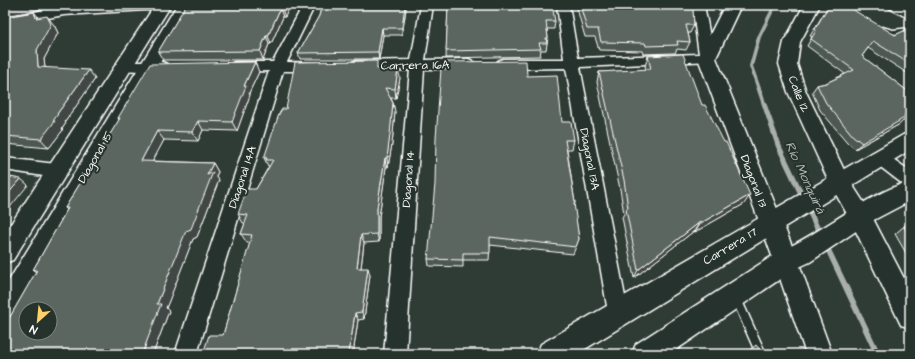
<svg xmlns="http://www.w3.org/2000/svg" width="915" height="359" viewBox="0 0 915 359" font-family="'Architects Daughter',sans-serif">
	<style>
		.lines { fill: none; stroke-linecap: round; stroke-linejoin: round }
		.stream { fill: #a9afac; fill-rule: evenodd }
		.service-casing { stroke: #fff; stroke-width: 3 }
		.minor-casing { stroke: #fff; stroke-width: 3 }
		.tertiary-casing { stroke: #fff; stroke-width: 3 }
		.primary-casing { stroke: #fff; stroke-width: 3 }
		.service { fill: #26332d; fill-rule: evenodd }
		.minor { fill: #26332d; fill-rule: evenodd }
		.tertiary { fill: #26332d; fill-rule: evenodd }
		.primary { fill: #26332d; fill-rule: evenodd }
		.wall { fill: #4e5853; stroke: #fff }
		.shaded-wall { fill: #404744; stroke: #fff }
		.building { fill: #5b6661; stroke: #fff; fill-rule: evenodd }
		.labels { text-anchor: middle; stroke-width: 4; stroke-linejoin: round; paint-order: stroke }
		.street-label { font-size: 12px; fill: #fff; stroke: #26332d }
		.water-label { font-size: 13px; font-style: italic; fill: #b8bcba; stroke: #26332d }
	</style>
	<rect width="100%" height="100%" fill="#2f3b35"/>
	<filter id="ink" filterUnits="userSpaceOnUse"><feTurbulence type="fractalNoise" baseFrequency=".025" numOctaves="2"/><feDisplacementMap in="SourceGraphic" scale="8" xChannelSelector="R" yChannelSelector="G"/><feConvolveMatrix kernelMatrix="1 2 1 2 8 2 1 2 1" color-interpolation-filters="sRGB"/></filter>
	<g filter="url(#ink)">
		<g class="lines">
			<path class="stream" d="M 773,5 L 777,5 L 761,37 L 753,66 L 782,147 L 824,236 L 823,238 L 821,239 L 819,238 L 776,147 L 749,66 L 757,37 Z
				M 825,240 L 827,241 L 881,354 L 874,354 L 822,243 L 823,241 Z"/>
			<defs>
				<path id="service" d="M 882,27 L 893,30 L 910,28 L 910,32 C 899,34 890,35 880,30 L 880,28 Z
					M 736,293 L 739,294 L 766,354 L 756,354 L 731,297 L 733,294 Z"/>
				<path id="minor" d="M 87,5 L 169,5 L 167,8 L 163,9 L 64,15 L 5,26 L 5,18 L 44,10 Z
					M 303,5 L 315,5 L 287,62 L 321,63 L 323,66 L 321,69 L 316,71 L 283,71 L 197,354 L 175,354 L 269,71 L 235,72 L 230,70 L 228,67 L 230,64 L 235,62 L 273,62 Z
					M 421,5 L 433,5 L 425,60 L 468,59 L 473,61 L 475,64 L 473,67 L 468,69 L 424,69 L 406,354 L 384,354 L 410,70 L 355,71 L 350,69 L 348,66 L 350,63 L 355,61 L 411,60 Z
					M 557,5 L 569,5 L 578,58 L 699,54 L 692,5 L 704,5 L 714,58 L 712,61 L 580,67 L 628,312 L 625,319 L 618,322 L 611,319 L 608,312 L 566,68 L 503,69 L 498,67 L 496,64 L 498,61 L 503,59 L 564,59 Z
					M 887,5 L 902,5 L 910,10 L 910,19 L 889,8 Z
					M 124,62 L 162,62 L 167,64 L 169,67 L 167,70 L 162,72 L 119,70 L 117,67 L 119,64 Z
					M 880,152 L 886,154 L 910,171 L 910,187 L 904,185 L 874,162 L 872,158 L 874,154 Z
					M 5,158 L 56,164 L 62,166 L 64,171 L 62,176 L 56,178 L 5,170 Z"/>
				<path id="tertiary" d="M 155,5 L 171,5 L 13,260 L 5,263 L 5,233 Z
					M 177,5 L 193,5 L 14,318 L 5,322 L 5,287 Z
					M 725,5 L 741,5 L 716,58 L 798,261 L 832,354 L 806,354 L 774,261 L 698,58 Z
					M 804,5 L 820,5 L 800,42 L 797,64 L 806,92 L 848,178 L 868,209 L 910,290 L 910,328 L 901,325 L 851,221 L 829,182 L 788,92 L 779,64 L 784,42 Z"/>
				<path id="primary" d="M 910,132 L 910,150 L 577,354 L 537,354 L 541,344 L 903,135 Z
					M 910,181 L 910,201 L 868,223 L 810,262 L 795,269 L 670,354 L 632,354 L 636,344 L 777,253 C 823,232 862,197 910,181 Z"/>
			</defs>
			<use href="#service" class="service-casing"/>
			<use href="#minor" class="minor-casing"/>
			<use href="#tertiary" class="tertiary-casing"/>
			<use href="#primary" class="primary-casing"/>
			<use href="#service" class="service"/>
			<use href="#minor" class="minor"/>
			<use href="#tertiary" class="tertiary"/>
			<use href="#primary" class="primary"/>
		</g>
		<path class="wall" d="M 186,5 L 289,7 L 285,17 L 283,17 L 271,44 L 269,44 L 263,60 L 163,60 L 158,52 Z
			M 322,5 L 405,5 L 406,9 L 402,35 L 383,35 L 379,59 L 300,59 L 298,53 L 319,16 Z
			M 448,5 L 555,21 L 554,29 L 547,29 L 548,38 L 546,50 L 541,50 L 540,56 L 446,58 Z
			M 576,5 L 692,5 L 694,25 L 690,33 L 688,33 L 690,42 L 686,50 L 677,49 L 675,53 L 643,54 L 642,51 L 599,50 L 595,37 L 585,37 Z
			M 829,5 L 895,35 L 910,28 L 910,75 L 868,48 L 862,56 L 910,93 L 910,117 L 906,120 L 903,121 L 900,124 L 855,149 L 847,142 L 820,110 L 812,92 L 817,85 L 826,83 L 845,74 L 807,46 L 812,37 L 810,36 Z
			M 903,5 L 910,5 L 910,9 Z
			M 34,12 L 38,17 L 54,25 L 58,33 L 44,59 L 45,68 L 95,79 L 65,122 L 66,123 L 62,129 L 63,130 L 49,148 L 5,144 L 5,17 Z
			M 648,56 L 702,105 L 744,204 L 695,232 L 694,231 L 634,278 L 622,217 L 624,214 L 620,189 L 597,82 L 599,72 L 646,70 L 645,66 Z
			M 379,69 L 400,78 L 396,98 L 391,98 L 393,103 L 395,112 L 392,144 L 388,167 L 386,167 L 379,217 L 379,242 L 364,243 L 361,268 L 370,275 L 364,319 L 358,320 L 353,354 L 203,354 L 223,335 L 250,243 L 247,243 L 241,234 L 245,223 L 243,223 L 238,214 L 256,189 L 269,166 L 268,166 L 264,158 L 286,109 Z
			M 259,72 L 249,93 L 250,95 L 237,131 L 203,130 L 198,141 L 164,140 L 152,161 L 213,163 L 218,172 L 216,176 L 219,180 L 197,237 L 193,239 L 166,308 L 169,311 L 153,354 L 5,354 L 7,322 L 36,272 L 33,270 L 67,210 L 65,208 L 119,120 L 118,118 Z
			M 527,76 L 562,122 L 574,140 L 572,149 L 567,149 L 575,203 L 574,207 L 579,239 L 573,254 L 490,245 L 489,260 L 463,260 L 463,267 L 429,266 L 428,259 Z
			M 910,221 L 910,260 L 895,234 Z"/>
		<path class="shaded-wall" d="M 9,5 L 37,5 L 38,10 L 5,16 L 5,6 Z
			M 283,5 L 290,5 L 285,17 L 282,9 Z
			M 404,5 L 405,5 L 406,9 L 402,35 L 402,28 Z
			M 280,9 L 283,17 L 271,44 L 268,36 Z
			M 34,12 L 41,21 L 36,18 Z
			M 47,16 L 54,25 L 58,33 L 44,59 L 46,77 L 38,67 L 37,50 Z
			M 382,28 L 383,35 L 379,59 L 378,52 Z
			M 266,36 L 269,44 L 263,60 L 260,51 Z
			M 255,62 L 259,72 L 249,93 L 250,95 L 237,131 L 232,122 L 244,86 Z
			M 398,69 L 400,78 L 396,98 L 395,89 Z
			M 89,70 L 95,79 L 65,122 L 66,123 L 62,129 L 63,130 L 49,148 L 41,139 L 57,114 Z
			M 393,103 L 395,112 L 392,144 L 388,167 L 387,158 Z
			M 910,114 L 910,117 L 906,120 L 903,121 L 900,124 L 855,149 L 862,143 L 904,115 Z
			M 198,121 L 203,130 L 198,141 L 192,132 Z
			M 157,131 L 164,140 L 148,170 L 141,161 Z
			M 385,158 L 386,167 L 379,217 L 379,242 L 377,234 L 377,208 Z
			M 213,163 L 218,172 L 216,176 L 219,180 L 197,237 L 193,239 L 169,301 L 166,308 L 169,311 L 153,354 L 143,354 L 157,304 L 207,175 Z
			M 21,179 L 28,185 L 11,206 L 5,216 L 5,197 Z
			M 750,195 L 744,204 L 695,232 L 701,223 Z
			M 700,222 L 694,231 L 634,278 L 638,270 Z
			M 361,235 L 364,243 L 360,276 L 357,268 Z
			M 368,268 L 370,275 L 364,319 L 362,312 Z
			M 355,313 L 358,320 L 353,354 L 349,354 Z"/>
		<path class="building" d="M 186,5 L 283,5 L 282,9 L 280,9 L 268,36 L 266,36 L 260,51 L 158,52 Z
			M 322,5 L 405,5 L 402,28 L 382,28 L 378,52 L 298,53 L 319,16 Z
			M 448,5 L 552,5 L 555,21 L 546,21 L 548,38 L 546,38 L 547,43 L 539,43 L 541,49 L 446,51 Z
			M 580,5 L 692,5 L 693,10 L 694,25 L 686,25 L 690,42 L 677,41 L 678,45 L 646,46 L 645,43 L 601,42 L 598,29 L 587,29 Z
			M 829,5 L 845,5 L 895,35 L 910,28 L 910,64 L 873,41 L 862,56 L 910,93 L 910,114 L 904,115 L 906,117 L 862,143 L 853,136 L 826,103 L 817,85 L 826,83 L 854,70 L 811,39 L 816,31 L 815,29 Z
			M 34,12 L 36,18 L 47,16 L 51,24 L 37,50 L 38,67 L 89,70 L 57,114 L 58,114 L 53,121 L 55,121 L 41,139 L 5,136 L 5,17 Z
			M 683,54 L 702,105 L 705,105 L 724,142 L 726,142 L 750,195 L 701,223 L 700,222 L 638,270 L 626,209 L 628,208 L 624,180 L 599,72 L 651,69 L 648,56 Z
			M 377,61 L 377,69 L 398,69 L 395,89 L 385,88 L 393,103 L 390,135 L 387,158 L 385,158 L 377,208 L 377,234 L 361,235 L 357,268 L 368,268 L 362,312 L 355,313 L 349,354 L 203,354 L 209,335 L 223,335 L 252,235 L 241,234 L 248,215 L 238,214 L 247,189 L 256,189 L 273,160 L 266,160 L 267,158 L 264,158 L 279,114 L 282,109 L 286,109 L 295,62 Z
			M 526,61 L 527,76 L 557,75 L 562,122 L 571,122 L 574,140 L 565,140 L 575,203 L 574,203 L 579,239 L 576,247 L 490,237 L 490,253 L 463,253 L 463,260 L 428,259 L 435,184 L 436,138 L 441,69 L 446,69 L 446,62 Z
			M 255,62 L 244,86 L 246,86 L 232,122 L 198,121 L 192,132 L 157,131 L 141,161 L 213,163 L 207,175 L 213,172 L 191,229 L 186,231 L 161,294 L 157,304 L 161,304 L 142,354 L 144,354 L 5,354 L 5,323 L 7,322 L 37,270 L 33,270 L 68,208 L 65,208 L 120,118 L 118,118 L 150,64 ZM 26,309 L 50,309 L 50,333 L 26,333 Z
			M 5,176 L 21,179 L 5,197 Z
			M 910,222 L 910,237 L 904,227 Z
			M 756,345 L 764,354 L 745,354 Z"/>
	</g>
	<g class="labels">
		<g class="street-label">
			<text transform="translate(415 65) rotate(-1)" y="4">Carrera 16A</text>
			<text transform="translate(799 94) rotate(68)" y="4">Calle 12</text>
			<text transform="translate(95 157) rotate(-60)" y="4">Diagonal 15</text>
			<text transform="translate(590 159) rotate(79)" y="4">Diagonal 13A</text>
			<text transform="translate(242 177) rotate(-72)" y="4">Diagonal 14A</text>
			<text transform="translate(408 179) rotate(-86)" y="4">Diagonal 14</text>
			<text transform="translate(754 181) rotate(69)" y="4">Diagonal 13</text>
			<text transform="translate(730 246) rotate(-31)" y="4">Carrera 17</text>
		</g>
		<g class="water-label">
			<text transform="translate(806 177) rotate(65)" y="5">Río Monquirá</text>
		</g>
	</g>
	<rect width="915" height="359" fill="none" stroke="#26332d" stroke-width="20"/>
	<rect x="10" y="10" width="895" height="339" fill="none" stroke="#fff" stroke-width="1.5" filter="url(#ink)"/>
	<g transform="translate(38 321) rotate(207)"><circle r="19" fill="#26332d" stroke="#7d8581"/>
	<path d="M0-3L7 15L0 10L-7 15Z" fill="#ffd166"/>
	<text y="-6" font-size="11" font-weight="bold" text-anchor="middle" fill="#ffffff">N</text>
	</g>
</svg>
